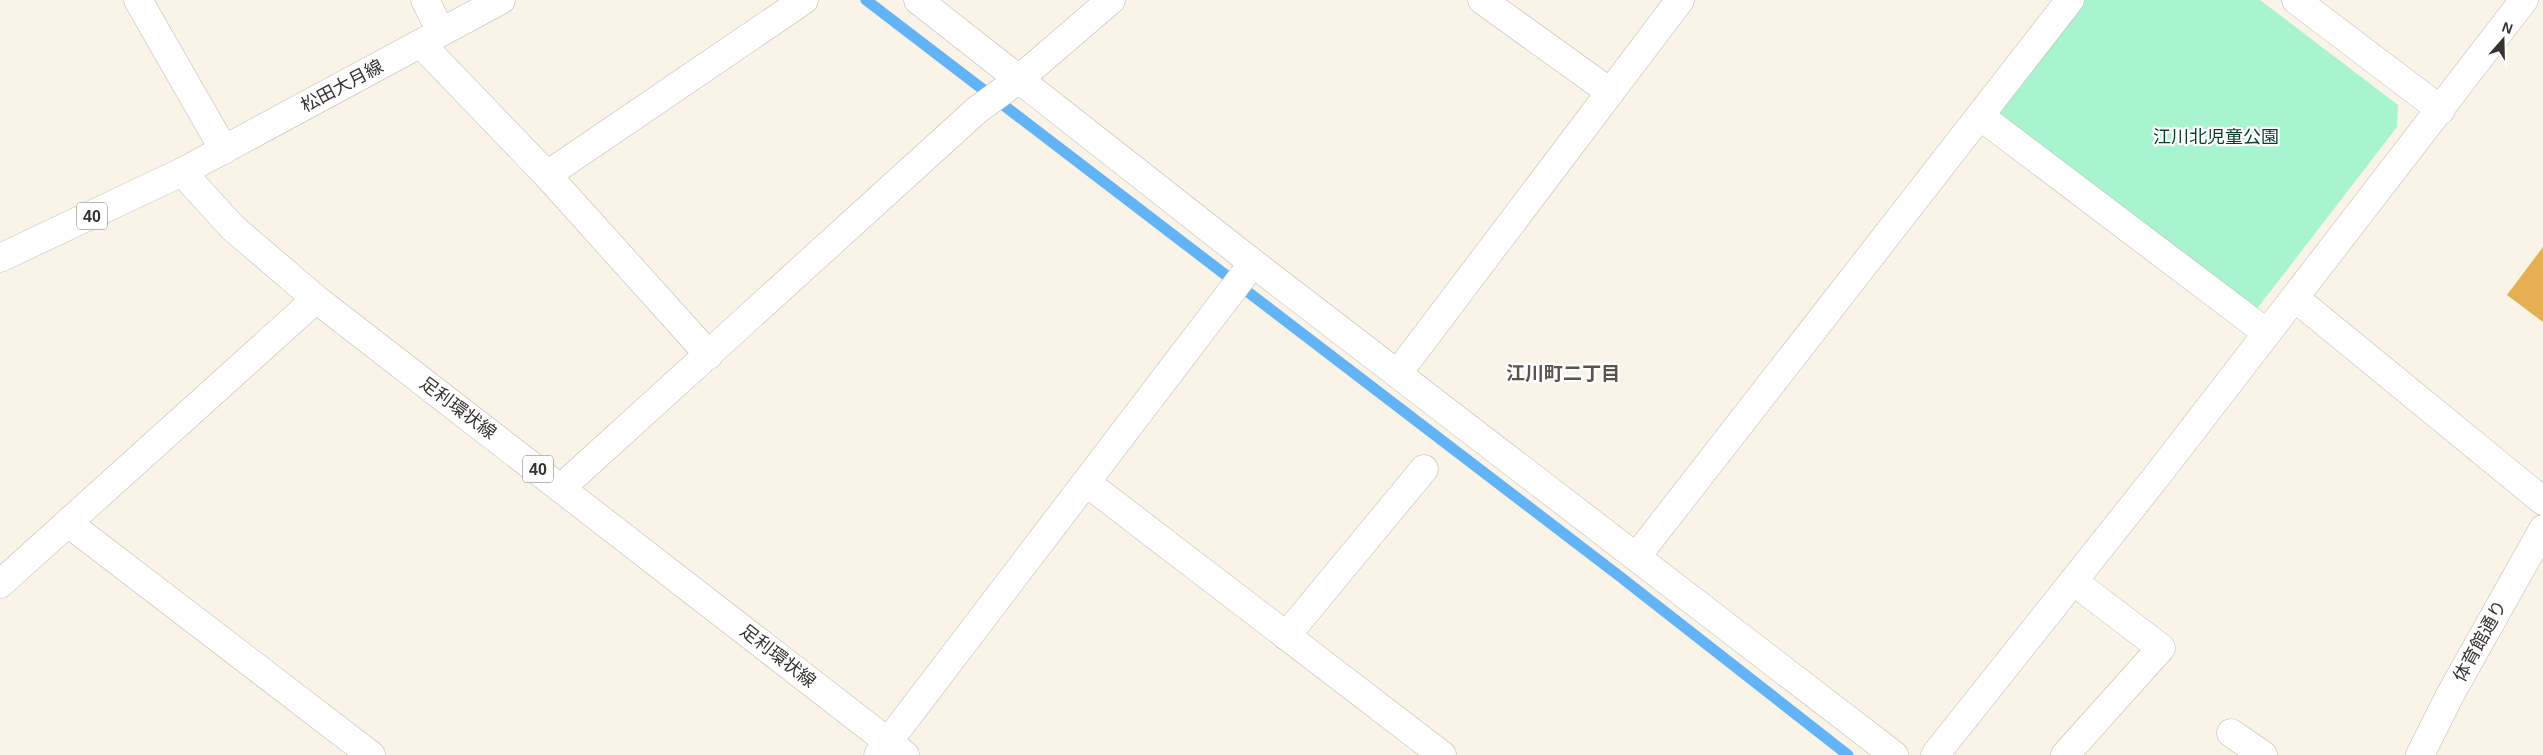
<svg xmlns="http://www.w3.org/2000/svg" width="2543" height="755" viewBox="0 0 2543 755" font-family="Arial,'Noto Sans JP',sans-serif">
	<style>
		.green { fill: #a8f4cf }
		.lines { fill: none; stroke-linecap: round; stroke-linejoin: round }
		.stream { stroke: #63b3f7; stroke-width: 11 }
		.building { fill: #e7af53 }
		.minor-casing { stroke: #c0b9af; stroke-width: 29 }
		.tertiary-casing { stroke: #c0b9af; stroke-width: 29 }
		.secondary-casing { stroke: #c0b9af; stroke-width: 29 }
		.primary-casing { stroke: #c0b9af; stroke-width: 29 }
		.minor { stroke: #fff; stroke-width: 28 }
		.tertiary { stroke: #fff; stroke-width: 28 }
		.secondary { stroke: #fff; stroke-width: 28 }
		.primary { stroke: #fff; stroke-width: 28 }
		.labels { text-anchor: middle; stroke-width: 4.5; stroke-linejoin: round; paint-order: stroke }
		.shield { fill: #fff; stroke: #72706d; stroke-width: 1 }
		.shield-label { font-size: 16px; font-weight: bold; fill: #35332f }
		.street-label { font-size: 18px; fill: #35332f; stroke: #fff }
		.park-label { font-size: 18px; fill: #0a3d2a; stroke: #fff }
		.neighbourhood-label { font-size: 19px; font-weight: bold; fill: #5a544c; stroke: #fff }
	</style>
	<rect width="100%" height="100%" fill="#faf3e8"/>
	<path class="green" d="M 2080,0 L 2260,0 L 2398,105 L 2397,127 L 2253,314 L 1995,112 Z"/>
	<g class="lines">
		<path class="stream" d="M 866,0 L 1618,575 L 1848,755"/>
	</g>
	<path class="building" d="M 2543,247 L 2543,322 L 2507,295 Z"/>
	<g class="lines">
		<defs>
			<path id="minor" d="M 138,0 L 224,150
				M 425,0 L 441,32
				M 918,0 L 1253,263 L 1894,755
				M 1482,0 L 1610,92
				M 2296,0 L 2441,110
				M 421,44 L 547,175 L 709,355
				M 1980,116 L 2267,333
				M 547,175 L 804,0
				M 2295,298 L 2543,501
				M 1398,373 L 1680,0
				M 1087,483 L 1442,755
				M 562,487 L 977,110 L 1018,80 L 1111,0
				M 68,523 L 371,755
				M 1637,556 L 2070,0
				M 0,584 L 316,299
				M 1286,636 L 1424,469
				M 2231,733 L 2263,755
				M 878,755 L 1253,263
				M 1935,755 L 2160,472 L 2524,0
				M 2065,755 L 2161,648 L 2073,581"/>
			<path id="tertiary" d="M 2420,755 L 2450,695 L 2543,529"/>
			<path id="secondary" d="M 182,172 L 501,0"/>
			<path id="primary" d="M 0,258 L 182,172 L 232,227 L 316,299 L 905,755"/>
		</defs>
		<use href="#minor" class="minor-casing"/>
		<use href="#tertiary" class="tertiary-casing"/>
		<use href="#secondary" class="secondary-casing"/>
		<use href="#primary" class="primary-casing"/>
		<use href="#minor" class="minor"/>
		<use href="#tertiary" class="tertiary"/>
		<use href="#secondary" class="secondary"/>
		<use href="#primary" class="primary"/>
	</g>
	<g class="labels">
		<g class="shield">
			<rect x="77" y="202.5" width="30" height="27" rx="4"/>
			<rect x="523" y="455.5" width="30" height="27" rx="4"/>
		</g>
		<g class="shield-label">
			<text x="92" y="222">40</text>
			<text x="538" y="475">40</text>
		</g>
		<g class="street-label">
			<text transform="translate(342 86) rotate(-28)" y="6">松田大月線</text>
			<text transform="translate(458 408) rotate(37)" y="6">足利環状線</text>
			<text transform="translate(2480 641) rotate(-61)" y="6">体育館通り</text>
			<text transform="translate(778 656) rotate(38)" y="6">足利環状線</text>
		</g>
		<g class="park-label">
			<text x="2216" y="143">江川北児童公園</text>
		</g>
		<g class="neighbourhood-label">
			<text x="1563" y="380">江川町二丁目</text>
		</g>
	</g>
	<g transform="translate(2503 40) rotate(20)" stroke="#ffffff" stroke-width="4" paint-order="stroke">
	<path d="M0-4L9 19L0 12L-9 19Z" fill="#35332f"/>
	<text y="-8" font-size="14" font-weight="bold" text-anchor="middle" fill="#35332f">N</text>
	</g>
</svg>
